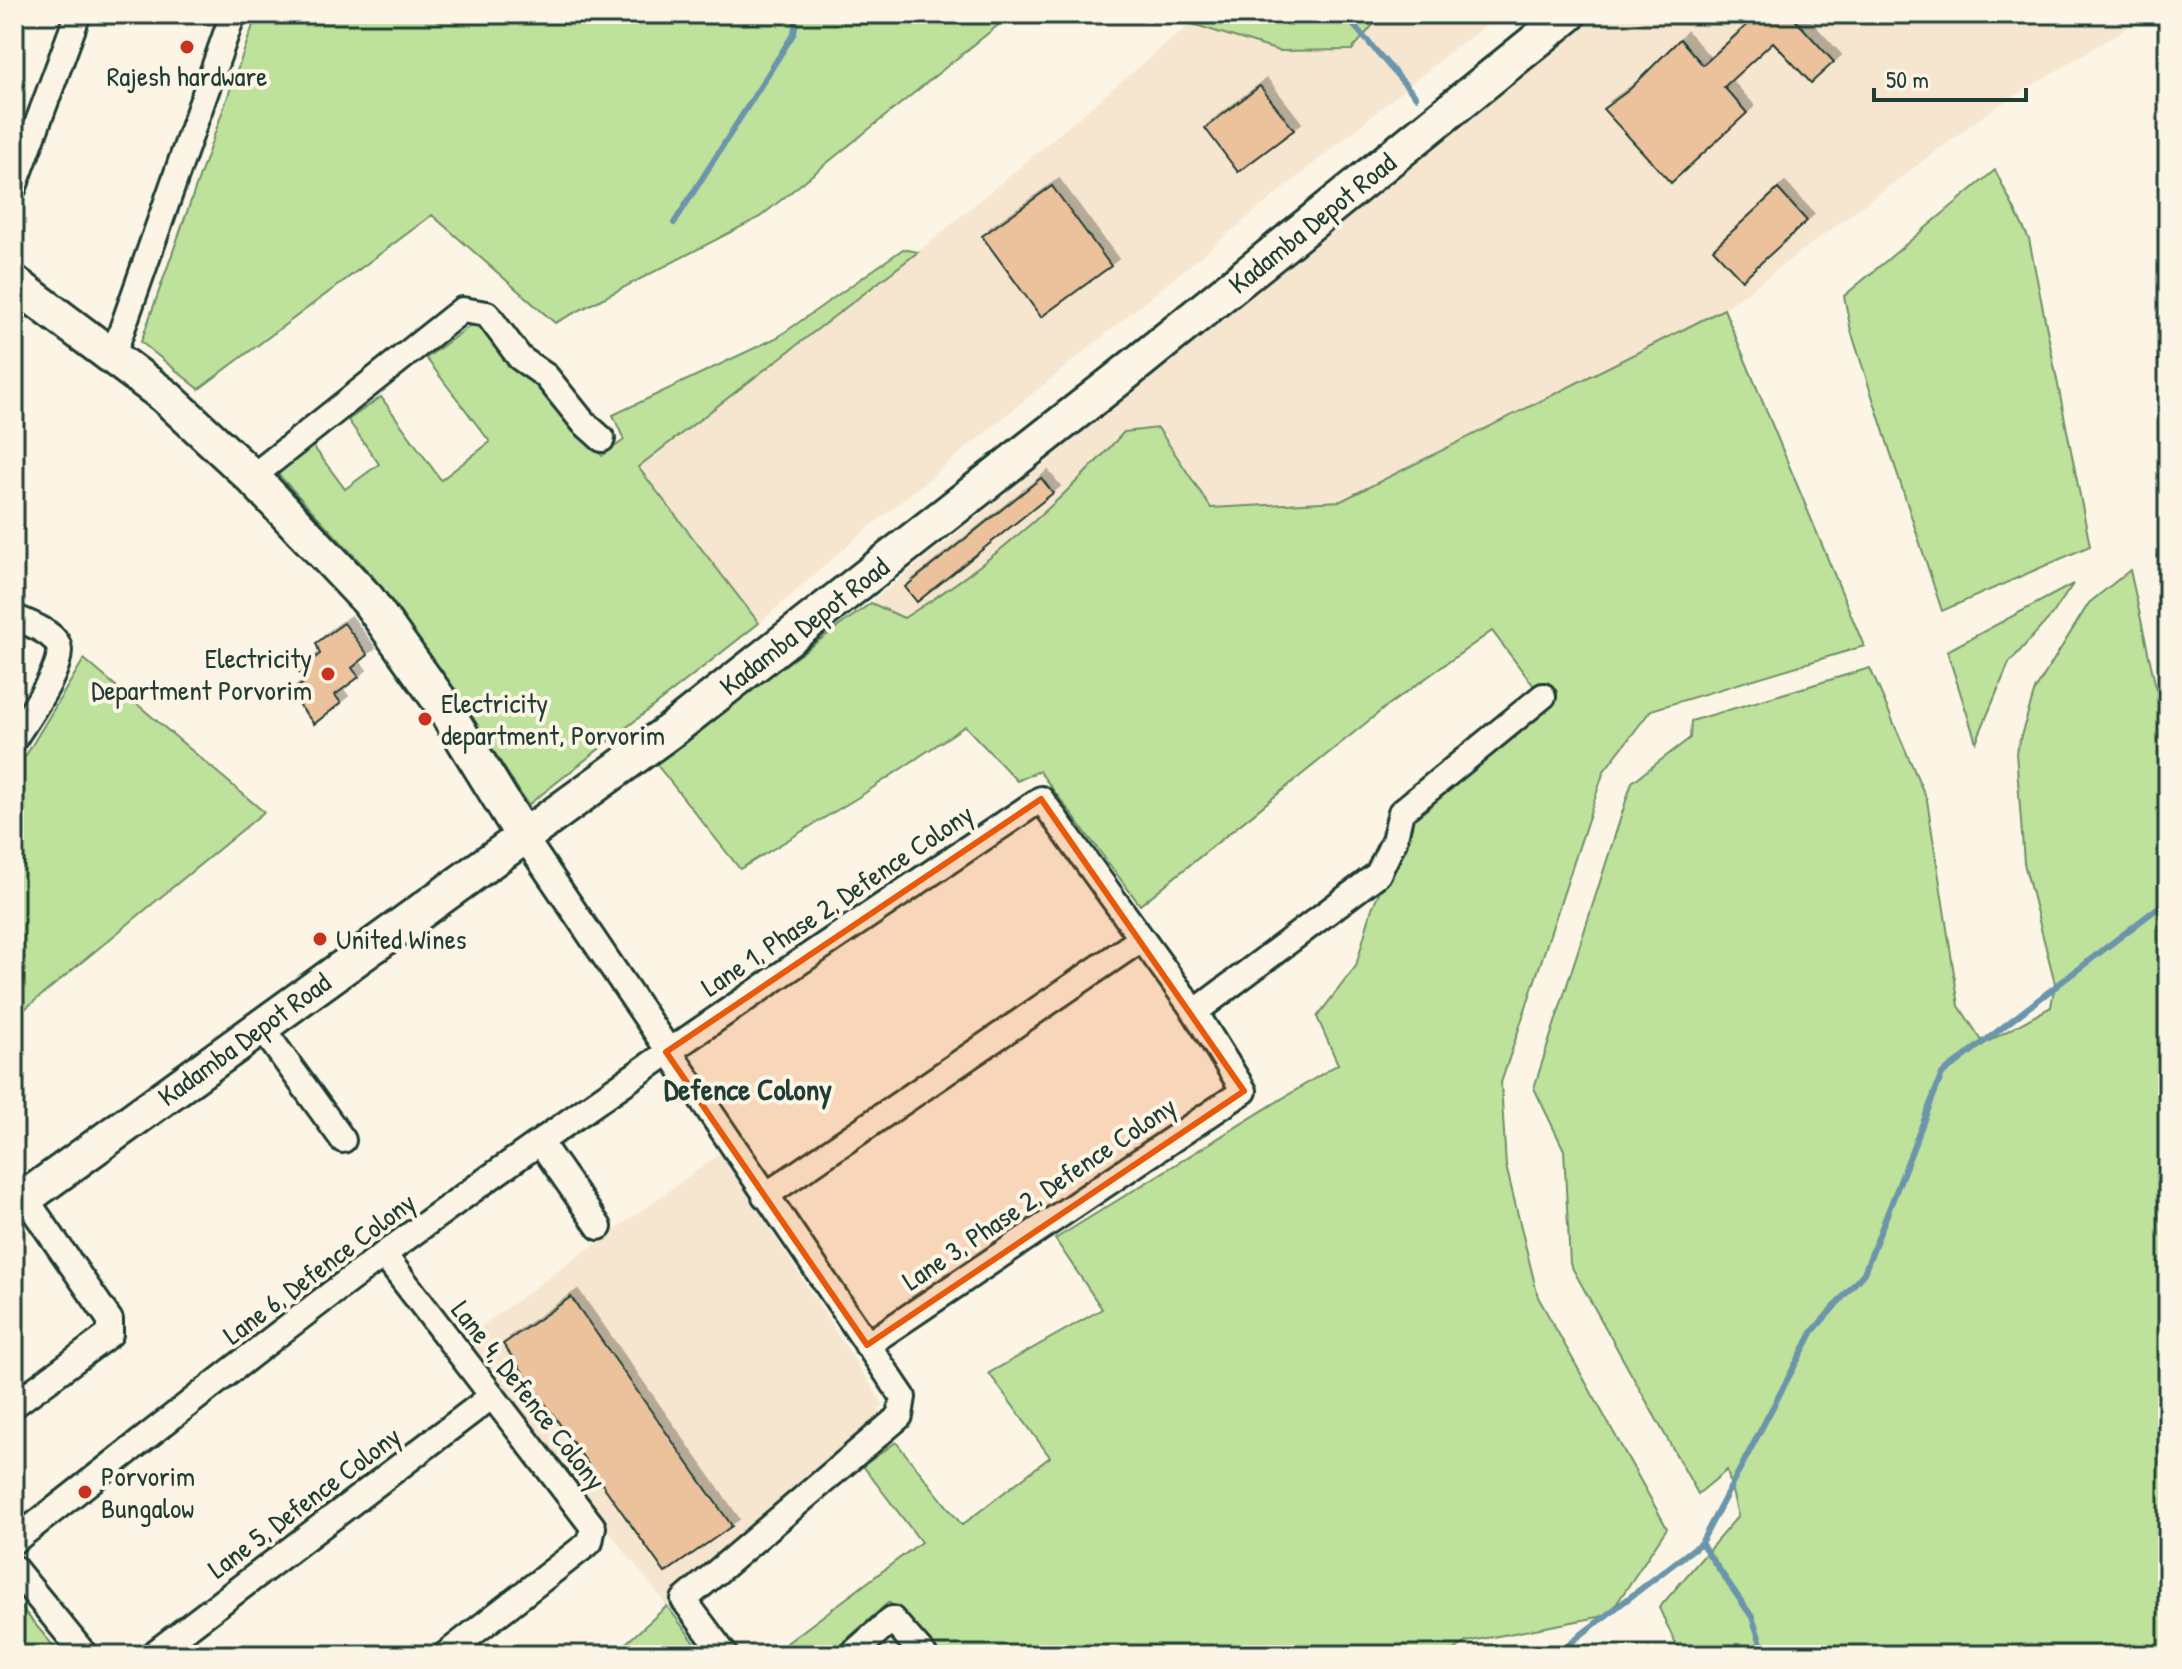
<svg xmlns="http://www.w3.org/2000/svg" width="2182" height="1669" viewBox="0 0 2182 1669" font-family="'Patrick Hand',sans-serif">
	<style>
		.built { fill: #f7e6cf }
		.green { fill: #bee19b; stroke: #6e8f68; stroke-width: 2 }
		.lines { fill: none; stroke-linecap: round; stroke-linejoin: round }
		.stream { stroke: #6b95ab; stroke-width: 6 }
		.building { fill: #ecc29c; stroke: #1f3d34; stroke-width: 2; filter: url(#shadow) }
		.street-casing { stroke: #1f3d34; stroke-width: 30 }
		.secondary-casing { stroke: #1f3d34; stroke-width: 40 }
		.street { stroke: #fcf5e5; stroke-width: 24 }
		.secondary { stroke: #fcf5e5; stroke-width: 34 }
		.marked { fill: #e8590c; fill-opacity: 0.2; stroke: #e8590c; stroke-width: 6; stroke-linejoin: round }
		.poi-dot { fill: #c8321e; stroke: #fcf5e5; stroke-width: 3 }
		.labels { text-anchor: middle; stroke-width: 8; stroke-linejoin: round; paint-order: stroke }
		.poi-label { font-size: 28px; fill: #1f3d34; stroke: #fcf5e5; text-anchor: start }
		.street-label { font-size: 28px; fill: #1f3d34; stroke: #fcf5e5 }
		.neighbourhood-label { font-size: 30px; font-weight: bold; fill: #1f3d34; stroke: #fcf5e5 }
	</style>
	<defs>
		<filter id="shadow"><feDropShadow dx="7" dy="-7" stdDeviation="0" flood-color="#0004"/></filter>
	</defs>
	<rect width="100%" height="100%" fill="#fcf5e5"/>
	<filter id="ink" filterUnits="userSpaceOnUse"><feTurbulence type="fractalNoise" baseFrequency=".0125" numOctaves="2"/><feDisplacementMap in="SourceGraphic" scale="16" xChannelSelector="R" yChannelSelector="G"/><feConvolveMatrix kernelMatrix="1 2 1 2 8 2 1 2 1" color-interpolation-filters="sRGB"/></filter>
	<g filter="url(#ink)">
		<path class="built" d="M 1202,14 L 1502,14 L 1455,48 L 859,536 L 759,623 L 638,467 L 918,252 Z
			M 1584,14 L 2150,14 L 1990,111 L 1724,309 L 1341,501 L 928,744 L 831,634 L 1085,431 Z
			M 721,1153 L 883,1404 L 870,1429 L 667,1606 L 461,1341 Z"/>
		<path class="green" d="M 257,14 L 1012,14 L 760,217 L 555,323 L 432,215 L 199,389 L 141,342 Z
			M 1174,14 L 1382,14 L 1352,50 L 1279,51 L 1192,24 Z
			M 1995,170 L 2029,239 L 2090,546 L 1942,611 L 1851,331 L 1844,296 Z
			M 903,249 L 918,252 L 638,467 L 759,623 L 528,805 L 449,681 L 372,575 L 275,471 L 313,446 L 345,489 L 379,464 L 348,420 L 381,397 L 441,480 L 490,442 L 426,358 L 477,321 L 602,456 L 624,440 L 613,415 L 778,337 Z
			M 1724,309 L 1864,646 L 1651,710 L 1604,771 L 1501,1083 L 1506,1166 L 1538,1297 L 1667,1528 L 1609,1615 L 1466,1642 L 1447,1655 L 938,1655 L 889,1602 L 829,1655 L 771,1655 L 921,1542 L 863,1466 L 896,1442 L 962,1525 L 1050,1457 L 989,1373 L 1102,1309 L 1055,1239 L 1338,1064 L 1317,1017 L 1356,966 L 1372,908 L 1411,821 L 1549,706 L 1492,631 L 1387,706 L 1140,905 L 1039,771 L 1017,781 L 965,726 L 862,795 L 740,869 L 653,760 L 871,603 L 904,618 C 985,568 1060,503 1124,432 L 1158,428 L 1211,508 L 1341,501 Z
			M 2130,570 L 2168,742 L 2168,1655 L 1681,1655 L 1659,1608 L 1738,1516 L 1727,1470 L 1698,1494 L 1570,1264 L 1564,1150 L 1534,1088 L 1632,782 L 1690,738 L 1691,721 L 1870,668 L 1927,800 L 1959,1006 L 1984,1044 L 2051,1007 L 2055,983 L 2024,863 L 2016,752 L 2035,690 L 2089,603 Z
			M 2073,584 L 2052,615 L 2009,663 L 1976,742 L 1947,651 Z
			M 84,659 L 264,812 L 14,1018 L 14,775 Z
			M 14,1599 L 61,1655 L 14,1655 Z
			M 667,1606 L 704,1655 L 613,1655 Z"/>
		<g class="lines">
			<path class="stream" d="M 1344,14 L 1416,97
				M 674,223 L 794,33 L 797,14
				M 1701,1543 L 1752,1617 L 1765,1655
				M 1544,1655 L 1557,1653 L 1701,1543 L 1813,1331 L 1864,1273 L 1942,1074 L 2168,900"/>
		</g>
		<path class="building" d="M 1759,14 L 1790,14 L 1834,62 L 1811,83 L 1773,42 L 1724,87 L 1747,113 L 1671,183 L 1603,109 L 1629,90 L 1680,39 L 1703,65 Z
			M 1260,86 L 1294,130 L 1238,172 L 1205,128 Z
			M 1052,186 L 1111,266 L 1041,317 L 982,236 Z
			M 1778,189 L 1807,221 L 1742,280 L 1713,249 Z
			M 1041,478 L 1053,493 L 917,602 L 905,587 Z
			M 344,623 L 368,655 L 352,668 L 359,677 L 335,695 L 341,703 L 314,724 L 290,693 L 306,681 L 298,671 L 320,654 L 316,643 Z
			M 571,1297 L 732,1526 L 665,1573 L 503,1344 Z"/>
		<g class="lines">
			<defs>
				<path id="street" d="M 14,187 L 78,14
					M 113,355 L 233,14
					M 252,477 L 462,310 L 487,314 L 520,358 L 546,376 L 583,422 L 602,439
					M 14,617 C 27,623 49,630 57,643 C 69,662 25,721 14,739
					M 524,837 L 903,1397 L 900,1416 L 684,1600 L 725,1655
					M 1195,1012 L 1378,874 L 1394,841 L 1401,812 L 1543,696
					M 262,1028 L 343,1140
					M 540,1142 L 599,1227
					M 14,1182 L 110,1320 L 110,1334 L 14,1405
					M 765,1196 L 1141,939
					M 384,1255 L 593,1527 L 590,1542 L 445,1655
					M 14,1541 C 138,1445 260,1345 387,1252 C 601,1095 821,947 1041,799 L 1195,1012 L 1244,1091 L 867,1345
					M 14,1568 L 85,1655
					M 152,1655 L 492,1396
					M 851,1655 L 892,1619 L 924,1655"/>
				<path id="secondary" d="M 14,283 L 165,396 L 252,477 L 368,600 L 440,701 L 524,837
					M 14,1206 L 674,728 L 1118,379 L 1569,14"/>
			</defs>
			<use href="#street" class="street-casing"/>
			<use href="#secondary" class="secondary-casing"/>
			<use href="#street" class="street"/>
			<use href="#secondary" class="secondary"/>
		</g>
	</g>
	<path class="marked" d="M 1041,799 L 1244,1091 L 867,1345 L 666,1052 Z"/>
	<g class="poi-dot">
		<circle cx="187" cy="47" r="8"/>
		<circle cx="328" cy="674" r="8"/>
		<circle cx="425" cy="719" r="8"/>
		<circle cx="320" cy="939" r="8"/>
		<circle cx="85" cy="1492" r="8"/>
	</g>
	<g class="labels">
		<g class="poi-label">
			<text x="187" y="86" text-anchor="middle">Rajesh hardware</text>
			<text x="312" y="668" text-anchor="end">Electricity<tspan x="312" dy="32">Department Porvorim</tspan></text>
			<text x="441" y="713">Electricity<tspan x="441" dy="32">department, Porvorim</tspan></text>
			<text x="336" y="949">United Wines</text>
			<text x="101" y="1486">Porvorim<tspan x="101" dy="32">Bungalow</tspan></text>
		</g>
		<g class="street-label">
			<text transform="translate(1312 223) rotate(-39)" y="10">Kadamba Depot Road</text>
			<text transform="translate(804 626) rotate(-38)" y="10">Kadamba Depot Road</text>
			<text transform="translate(837 900) rotate(-34)" y="10">Lane 1, Phase 2, Defence Colony</text>
			<text transform="translate(244 1039) rotate(-36)" y="10">Kadamba Depot Road</text>
			<text transform="translate(1039 1193) rotate(-34)" y="10">Lane 3, Phase 2, Defence Colony</text>
			<text transform="translate(319 1268) rotate(-37)" y="10">Lane 6, Defence Colony</text>
			<text transform="translate(529 1395) rotate(52)" y="10">Lane 4, Defence Colony</text>
			<text transform="translate(304 1502) rotate(-37)" y="10">Lane 5, Defence Colony</text>
		</g>
		<g class="neighbourhood-label">
			<text x="748" y="1100">Defence Colony</text>
		</g>
	</g>
	<rect width="2182" height="1669" fill="none" stroke="#fcf5e5" stroke-width="48"/>
	<rect x="24" y="24" width="2134" height="1621" fill="none" stroke="#1f3d34" stroke-width="3" filter="url(#ink)"/>
	<path d="M1874 88v12h152v-12" fill="none" stroke="#1f3d34" stroke-width="4"/>
	<text x="1886" y="88" font-size="24" fill="#1f3d34" stroke="#fcf5e5" stroke-width="6" paint-order="stroke">50 m</text>
</svg>
